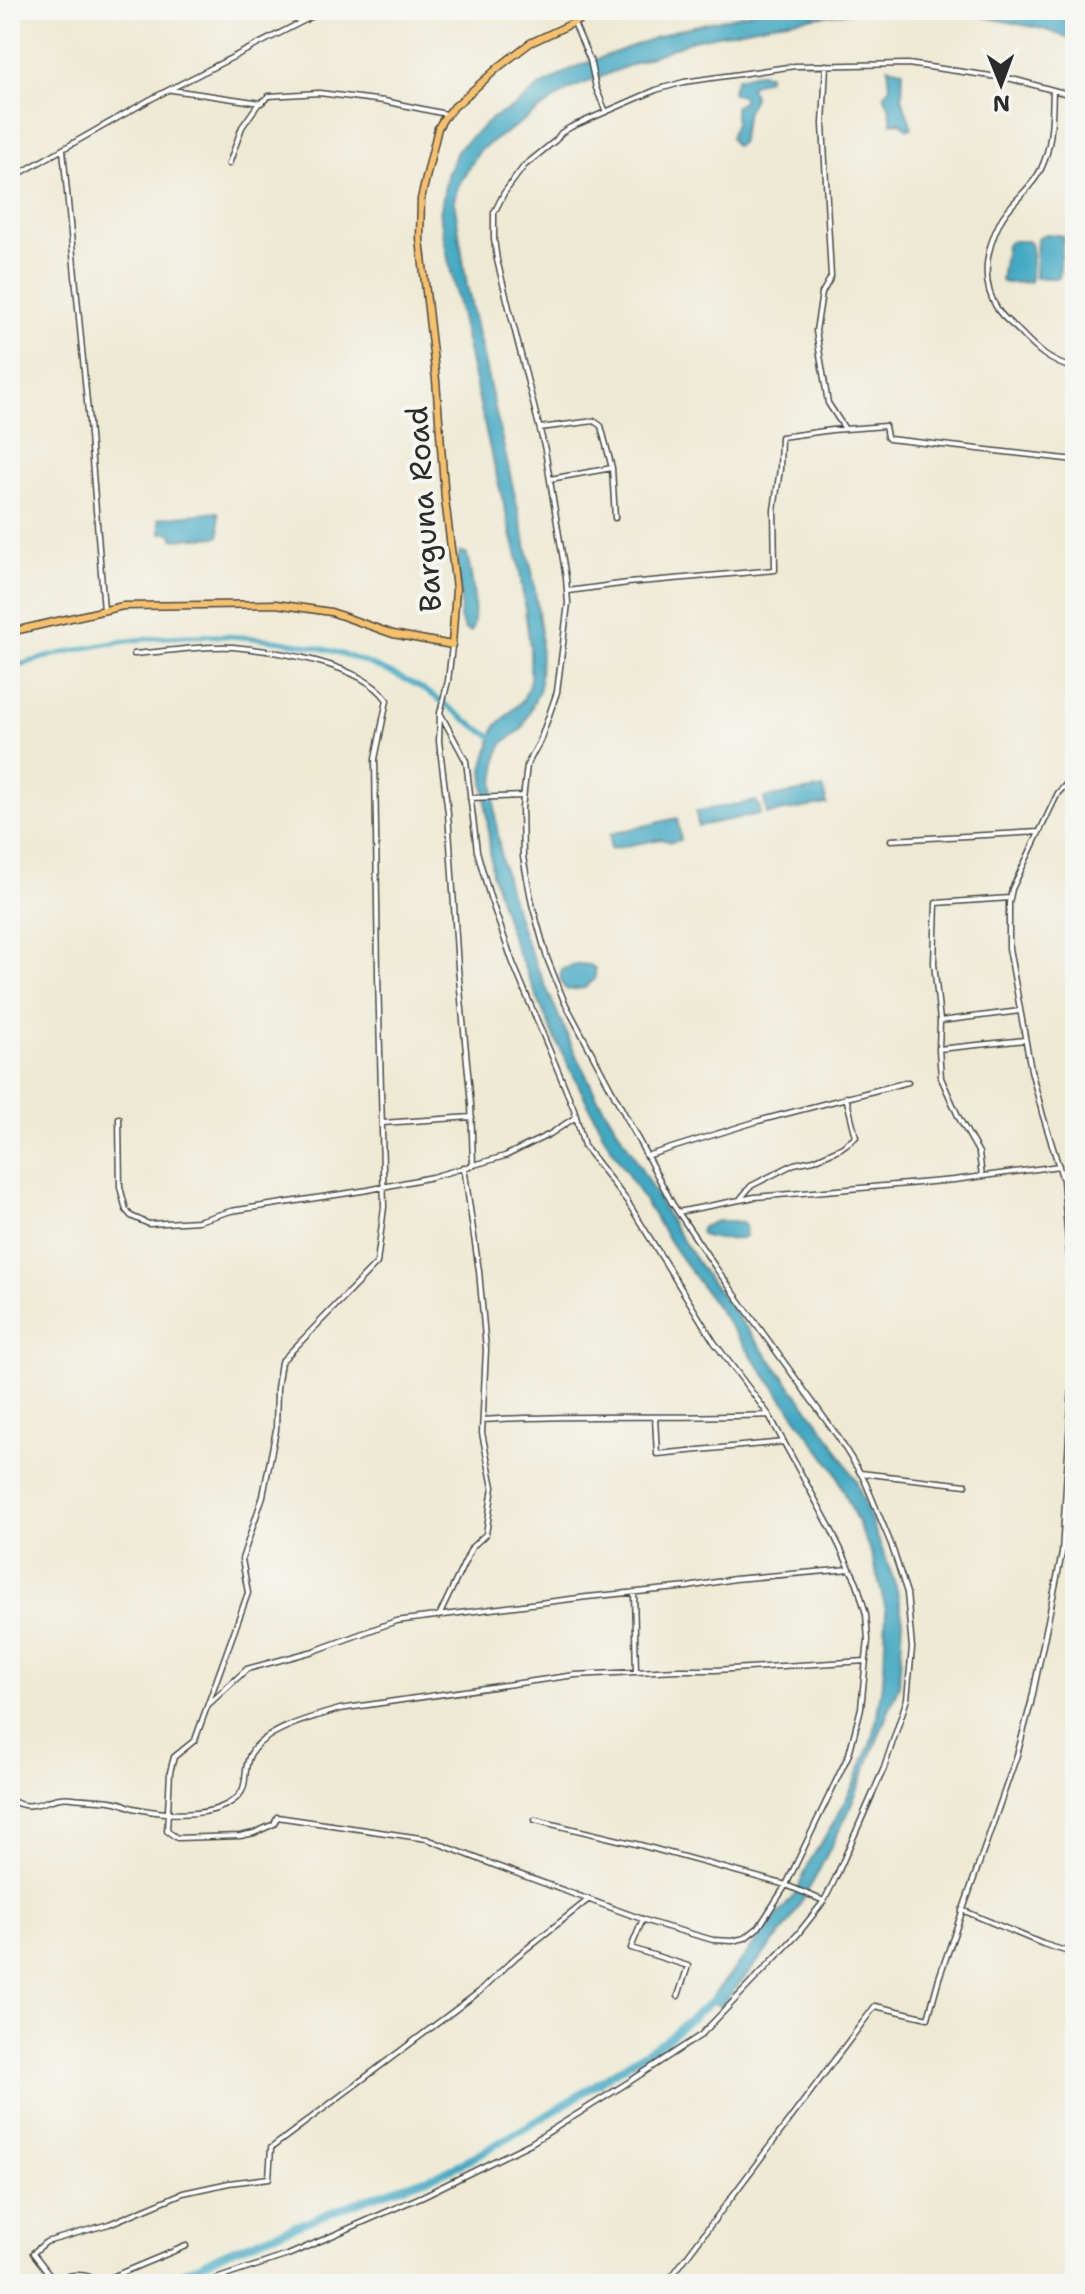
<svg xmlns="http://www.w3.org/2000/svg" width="1085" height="2294" viewBox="0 0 1085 2294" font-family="'Shantell Sans',sans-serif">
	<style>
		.water { fill: #43a9c3; stroke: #376a77; stroke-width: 2 }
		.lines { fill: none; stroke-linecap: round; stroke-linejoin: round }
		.canal { stroke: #43a9c3; stroke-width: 5 }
		.river { stroke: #43a9c3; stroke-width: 8 }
		.street-casing { stroke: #484844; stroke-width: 7 }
		.primary-casing { stroke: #484844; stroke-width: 9 }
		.street { stroke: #fff; stroke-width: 4 }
		.primary { stroke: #f7c06b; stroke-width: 6 }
		.labels { text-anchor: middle; stroke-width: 8; stroke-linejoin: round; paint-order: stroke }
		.street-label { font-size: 30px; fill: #2b2b2b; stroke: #f6f6f2 }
	</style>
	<rect width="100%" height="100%" fill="#f6f6f2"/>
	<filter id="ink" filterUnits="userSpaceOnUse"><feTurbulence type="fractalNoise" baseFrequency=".0125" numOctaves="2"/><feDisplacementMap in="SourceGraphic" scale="16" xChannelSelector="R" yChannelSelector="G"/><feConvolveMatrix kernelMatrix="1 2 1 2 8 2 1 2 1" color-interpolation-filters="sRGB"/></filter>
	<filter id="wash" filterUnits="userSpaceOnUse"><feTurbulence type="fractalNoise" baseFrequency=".006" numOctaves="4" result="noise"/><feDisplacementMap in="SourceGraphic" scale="32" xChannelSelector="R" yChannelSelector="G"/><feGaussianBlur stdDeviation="1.8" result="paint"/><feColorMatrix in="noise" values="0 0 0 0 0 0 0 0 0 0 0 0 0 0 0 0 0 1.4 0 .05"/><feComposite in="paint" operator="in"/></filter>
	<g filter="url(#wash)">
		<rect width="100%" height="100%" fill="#eee9d2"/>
		<path class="water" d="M 762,10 L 865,10 L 781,22 L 693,40 L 570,89 L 480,150 L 458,186 L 454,200 L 467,286 L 532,571 L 541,632 L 540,688 L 522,729 L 504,742 L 498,754 L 494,784 L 495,814 L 501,858 L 510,893 L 524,937 L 574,1051 L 597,1097 L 633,1154 L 672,1224 L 705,1274 L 829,1436 L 856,1481 L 896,1586 L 903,1621 L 899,1685 L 849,1811 L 815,1878 L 788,1925 L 720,2007 L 710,1999 L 796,1893 L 811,1859 L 833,1824 L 854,1784 L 874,1734 L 884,1671 L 886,1610 L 872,1555 L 835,1471 L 673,1247 L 604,1136 L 553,1034 L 512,939 L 492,874 L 483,769 L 495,727 L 523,700 L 528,687 L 530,679 L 530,647 L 519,565 L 488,441 L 446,249 L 440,214 L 447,175 L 458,149 L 492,118 L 514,107 L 538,88 L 573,68 L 673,31 Z
			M 894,10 L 1040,10 L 1075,21 L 1075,40 L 1043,29 L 960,12 Z
			M 888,67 L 903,70 L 902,98 L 912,128 L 907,129 L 901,122 L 892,123 L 889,106 L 884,95 L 890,86 Z
			M 757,73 L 768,74 L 768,79 L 756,83 L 749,88 L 753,92 L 754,98 L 747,111 L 740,144 L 735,146 L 730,138 L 735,122 L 735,107 L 744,100 L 742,96 L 733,94 L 732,91 L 737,78 Z
			M 1046,234 L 1063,236 L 1059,278 L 1035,278 L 1037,238 Z
			M 1011,241 L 1027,241 L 1030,243 L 1032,255 L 1031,279 L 1029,282 L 1005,283 L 1001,281 L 1006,245 Z
			M 218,512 L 220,534 L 218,537 L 173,539 L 172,533 L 161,533 L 159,518 Z
			M 460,552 L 467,554 C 471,573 479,615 471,632 L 465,630 L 460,618 L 461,605 L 457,560 Z
			M 823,788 L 827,804 L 767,814 L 764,798 Z
			M 756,801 L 760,808 L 760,814 L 698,826 L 696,811 Z
			M 677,818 L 681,840 L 671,842 L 661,839 L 610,849 L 610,834 Z
			M 580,964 L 589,965 L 595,968 L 595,979 L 584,988 L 567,990 C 560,984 559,977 562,969 Z
			M 717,1221 L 742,1223 L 745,1226 L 746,1236 C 735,1241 714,1240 702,1235 L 700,1231 L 702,1227 Z"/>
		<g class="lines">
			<path class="canal" d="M 10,668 C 110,635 221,625 324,649 C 353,656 383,669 410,682 C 442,697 465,724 497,739"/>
			<path class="river" d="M 159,2284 L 227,2252 L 366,2199 L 437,2175 L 463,2163 L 551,2113 L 665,2040 L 719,1995"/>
		</g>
	</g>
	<g filter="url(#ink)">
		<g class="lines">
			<defs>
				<path id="street" d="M 574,23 L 590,60 L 596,88 L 606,112
					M 826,65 L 823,124 L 831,277 L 822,293 L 816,331 L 828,403 L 845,429
					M 172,90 L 261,103 L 269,96 L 319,93 L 384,101 L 446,114
					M 1053,90 C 1052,116 1053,144 1041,169 C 1032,189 1010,202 1000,222 C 986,250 980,282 998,310 C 1003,318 1013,325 1020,332 C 1039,352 1049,361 1075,369
					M 63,150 L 89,423 L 104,610
					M 229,164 L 242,127 L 259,103
					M 10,179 L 151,99 L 325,10
					M 540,428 L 594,421 L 601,426 L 612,468 L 615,518
					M 550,479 L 612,468
					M 568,591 L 628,583 L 775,570 L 774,510 L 780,469 L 781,437 L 832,430 L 885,426 L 887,437 L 889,439 L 1075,460
					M 452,646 L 448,681 L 440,713 L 439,741 L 448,813 L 458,968 L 471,1104 L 473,1165
					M 134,654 C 164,652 205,645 233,647 C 276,651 361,663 387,700 L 375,759 L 378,975 L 384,1207 L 377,1263 L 281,1362 L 277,1388 L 276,1430 L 263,1496 L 242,1559 L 248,1593 L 195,1740 L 174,1757 L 170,1772 L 167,1831 L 177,1838 L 240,1836 L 254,1833 L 274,1824 L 277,1817 L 427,1839 L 494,1865 L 653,1923 L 713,1940 L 732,1941 L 745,1938 L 759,1927 L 786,1885 L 849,1754 L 861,1708 L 868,1640 L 866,1614 L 857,1583 L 830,1527 L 769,1415 L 714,1342 L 627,1201 L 584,1146 L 574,1109 L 513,963 L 490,897 L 477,851 L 466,761 L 440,713
					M 1075,775 L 1058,793 L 1012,889 L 1009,903 L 1009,948 L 1031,1070 L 1043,1116 L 1063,1180 L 1075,1328
					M 470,798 L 523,796
					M 891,840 L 1039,832
					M 1010,898 L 936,903 L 934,963 L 940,1021 L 1020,1011
					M 939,1049 L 940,1021
					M 119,1118 L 120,1187 L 126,1210 L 131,1216 L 149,1224 L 198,1221 L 231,1211 L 368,1190 L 432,1177 L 505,1156 L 550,1134 L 576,1117
					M 382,1123 L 472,1117
					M 646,1156 L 758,1121 L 908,1082
					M 1059,1166 L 954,1180 L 755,1197 L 678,1212 L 672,1203 L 564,1001 L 547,958 L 532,904 L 523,857 L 522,808 L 527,765 L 540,741 L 557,692 L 568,603 L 566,578 L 545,450 L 497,260 L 494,239 L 494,213 L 504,193 L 524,166 L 556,140 L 561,133 L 571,127 L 656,90 L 684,82 L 795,66 L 908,64 L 1012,79 L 1075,96
					M 982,1176 L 979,1153 L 959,1118 L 941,1078 L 939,1049 L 1025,1040
					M 741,1198 L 751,1186 L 794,1164 L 814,1160 L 841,1148 L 856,1137 L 846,1097
					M 655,1418 L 657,1454 L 784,1442
					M 483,1420 C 578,1414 674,1419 769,1415
					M 860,1473 L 966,1485
					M 634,1592 L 636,1672
					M 439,1616 L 472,1547 L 486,1534 L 493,1487 L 482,1433 L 486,1349 L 479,1271 L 464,1167
					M 209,1704 L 247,1669 L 314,1651 L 396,1621 L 587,1597 L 688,1587 L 734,1579 L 850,1569
					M 10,1799 C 33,1816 48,1794 73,1798 C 87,1800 102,1799 116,1802 C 122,1803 127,1806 133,1808 C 160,1814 198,1818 224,1806 C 254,1792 240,1776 250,1755 C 262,1730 315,1716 340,1709 L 575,1675 L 677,1670 L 715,1670 L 866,1661
					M 535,1820 L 640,1845 L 786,1885 L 824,1901
					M 962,1910 L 1043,1944 L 1075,1954
					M 643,1919 L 631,1948 L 688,1966 L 678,1996
					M 55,2280 C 65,2276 79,2273 90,2277 L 92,2284
					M 57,2284 L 33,2253 L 46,2242 L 109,2224 L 183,2193 L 229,2183 L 269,2178 L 271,2148 L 479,1992 L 516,1957 L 589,1899
					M 95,2284 L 186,2246
					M 201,2284 L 288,2255 L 423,2196 L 531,2143 L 632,2080 L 701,2035 L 797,1935 L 824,1901 L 836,1877 L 884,1768 L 907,1699 L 912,1648 L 907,1593 L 891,1544 L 864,1479 L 838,1437 L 716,1268 L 678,1212
					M 692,2284 L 673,2275 L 875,2006 L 928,2018 L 939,1978 L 1017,1755 L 1031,1703 L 1062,1553 L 1075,1337"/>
				<path id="primary" d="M 10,632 L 123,606 L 276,604 L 331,612 L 393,634 L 452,645 L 456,589 L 445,499 L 436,380 L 420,239 L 421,199 L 438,128 L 444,118 L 454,107 L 500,66 L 530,43 L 601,10"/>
			</defs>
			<use href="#street" class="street-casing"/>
			<use href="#primary" class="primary-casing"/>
			<use href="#street" class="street"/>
			<use href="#primary" class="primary"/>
		</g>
	</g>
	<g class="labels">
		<g class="street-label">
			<text transform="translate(424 509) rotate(-94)" y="10">Barguna Road</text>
		</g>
	</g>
	<rect width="1085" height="2294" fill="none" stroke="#f6f6f2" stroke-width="40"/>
	<g transform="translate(1001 84) rotate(179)" stroke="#f6f6f2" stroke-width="6" paint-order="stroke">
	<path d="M0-6L14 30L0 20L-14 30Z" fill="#2b2b2b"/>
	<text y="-12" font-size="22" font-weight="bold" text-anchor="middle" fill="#2b2b2b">N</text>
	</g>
</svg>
